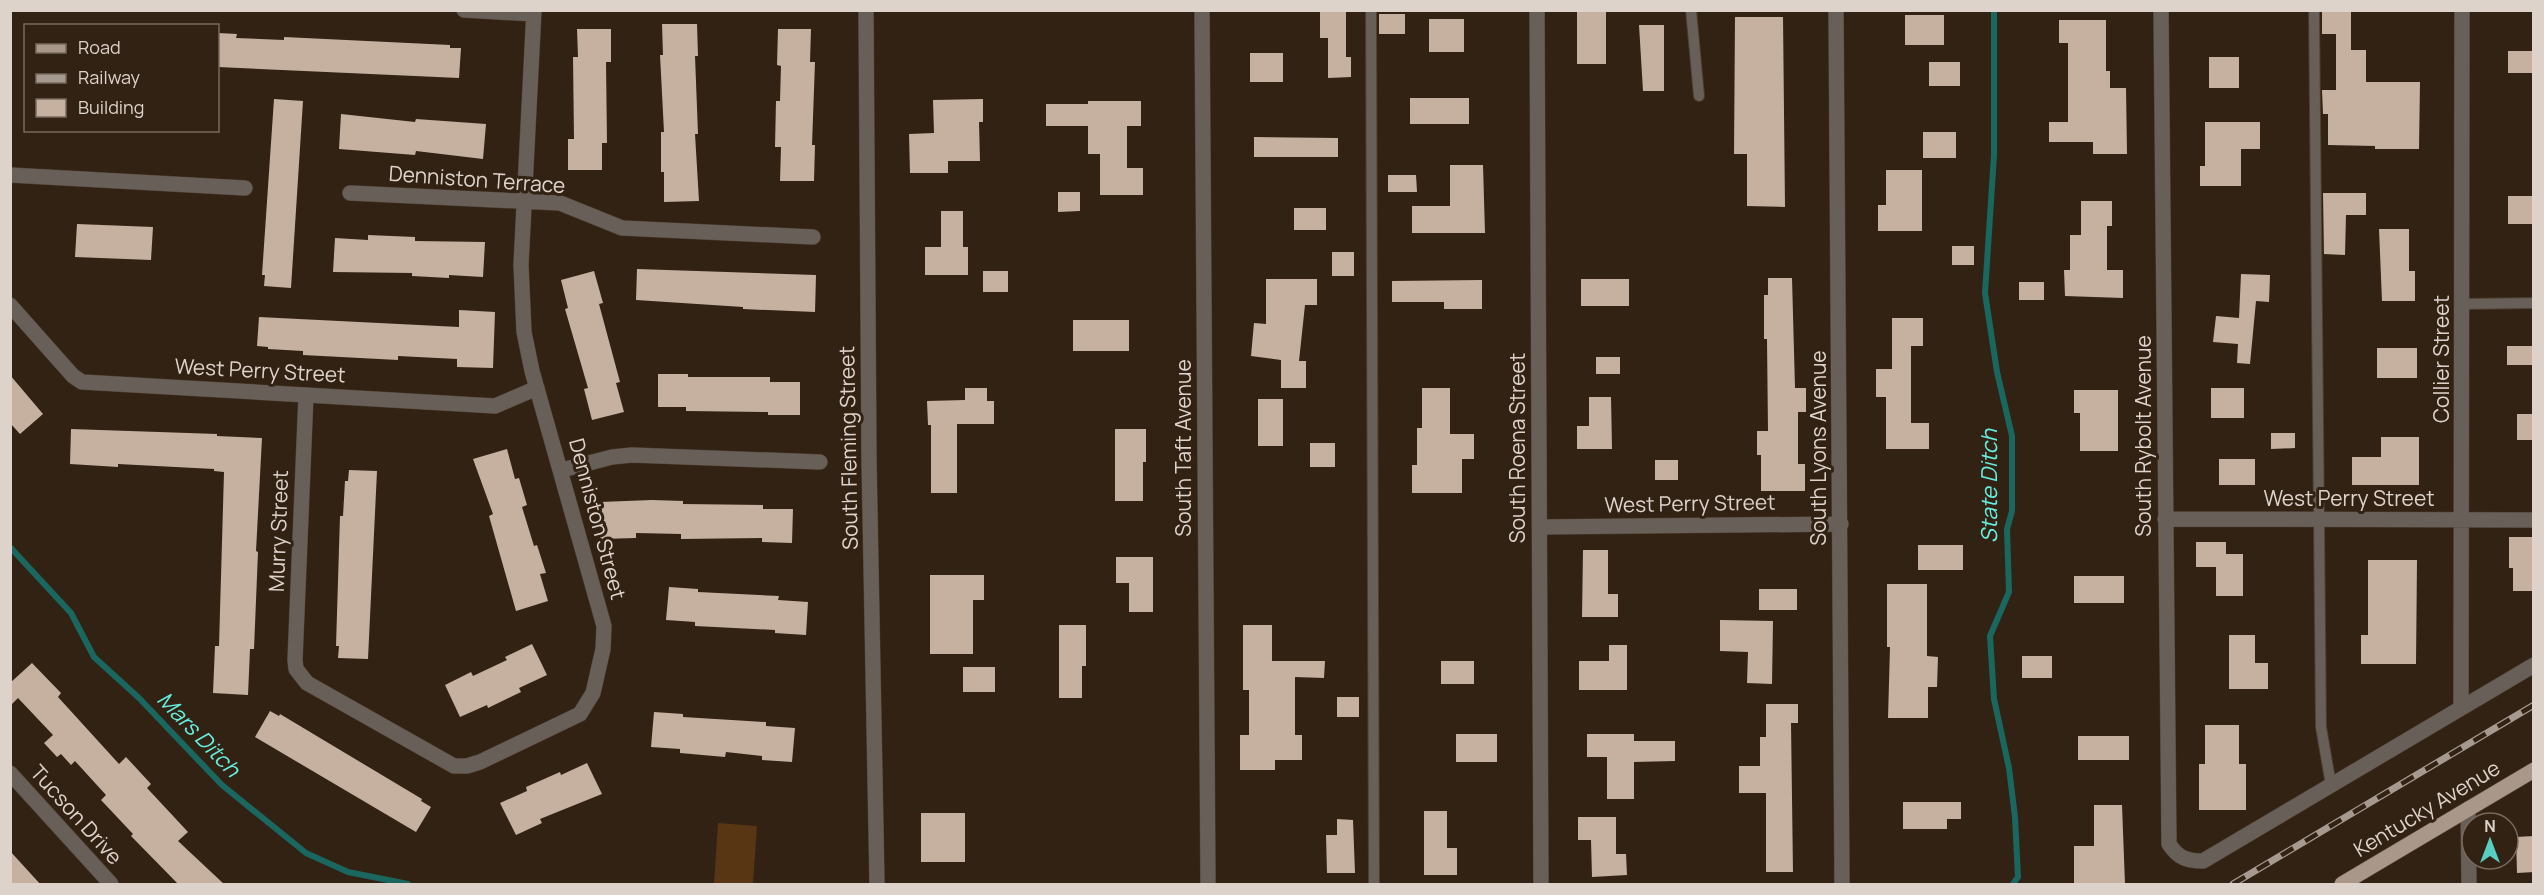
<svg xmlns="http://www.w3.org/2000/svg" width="2544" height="895" viewBox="0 0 2544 895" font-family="Manrope,sans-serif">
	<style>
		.green { fill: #593613 }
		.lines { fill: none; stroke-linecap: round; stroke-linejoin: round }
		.stream { stroke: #1a675f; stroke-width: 6 }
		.building { fill: #c6b1a0 }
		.service-casing { stroke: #4e3e31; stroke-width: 12 }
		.minor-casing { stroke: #4e3e31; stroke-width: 16 }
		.primary-casing { stroke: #4e3e31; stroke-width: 16 }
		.service { stroke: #685f58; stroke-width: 10 }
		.minor { stroke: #685f58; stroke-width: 15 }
		.primary { stroke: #a9988a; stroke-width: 15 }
		.rail-casing { stroke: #a6998f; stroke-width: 7 }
		.rail { stroke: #322214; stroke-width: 4.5; stroke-dasharray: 14; stroke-linecap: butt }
		.labels { text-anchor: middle; stroke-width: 6; stroke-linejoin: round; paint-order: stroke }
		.street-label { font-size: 21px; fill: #ded3cb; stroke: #322214 }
		.water-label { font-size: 22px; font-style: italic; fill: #65eedf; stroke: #322214 }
	</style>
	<rect width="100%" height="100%" fill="#322214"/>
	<path class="green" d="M 718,823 L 757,826 L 753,884 L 714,884 Z"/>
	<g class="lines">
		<path class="stream" d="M 1994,10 L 1994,155 L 1985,293 L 1997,372 L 2012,436 L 2012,511 L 2007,529 L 2009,592 L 1990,636 L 1994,699 L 2009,768 L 2015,817 L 2018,877 L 2013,884
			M 10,547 L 71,613 L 94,657 L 139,698 L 222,785 L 306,853 L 348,872 L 408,884"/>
	</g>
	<path class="building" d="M 1320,10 L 1346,10 L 1346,57 L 1351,57 L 1351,77 L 1328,78 L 1328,38 L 1320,38 Z
		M 1577,10 L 1606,10 L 1606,64 L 1577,64 Z
		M 2322,10 L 2351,10 L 2351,50 L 2366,50 L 2366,82 L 2420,82 L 2419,149 L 2375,149 L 2375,146 L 2328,145 L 2328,114 L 2323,114 L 2322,90 L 2336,90 L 2336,34 L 2322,34 Z
		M 1379,14 L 1405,14 L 1405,34 L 1379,34 Z
		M 1905,15 L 1944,15 L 1944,45 L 1905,45 Z
		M 1735,17 L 1783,17 L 1785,207 L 1747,206 L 1747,154 L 1734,154 Z
		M 1429,19 L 1464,19 L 1464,52 L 1429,52 Z
		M 2059,20 L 2106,20 L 2106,71 L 2110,71 L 2110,88 L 2126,88 L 2127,154 L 2093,154 L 2093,142 L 2049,142 L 2049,122 L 2068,122 L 2068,43 L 2059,43 Z
		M 662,24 L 697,24 L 698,56 L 695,56 L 698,134 L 695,134 L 699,201 L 664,202 L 664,172 L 661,172 L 661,132 L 664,132 L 660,55 L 663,55 Z
		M 1639,25 L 1664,25 L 1664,91 L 1643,91 Z
		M 577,29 L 611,29 L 611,62 L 606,62 L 607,143 L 602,143 L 602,170 L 568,170 L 568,139 L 574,139 L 573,57 L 578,57 Z
		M 778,29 L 811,29 L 810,62 L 815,62 L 812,145 L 815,145 L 814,181 L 780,181 L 781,147 L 775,147 L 776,101 L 780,101 L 781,66 L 777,65 Z
		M 218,33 L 237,34 L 236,38 L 284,40 L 284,37 L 450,45 L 450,48 L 461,48 L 459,78 L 218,67 Z
		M 2508,51 L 2534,51 L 2534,73 L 2508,73 Z
		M 1250,53 L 1283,53 L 1283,82 L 1250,82 Z
		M 2209,57 L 2239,57 L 2239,88 L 2209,88 Z
		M 1929,62 L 1960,62 L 1960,86 L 1929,86 Z
		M 1410,98 L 1469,98 L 1469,124 L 1410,124 Z
		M 274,99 L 303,101 L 291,288 L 264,286 L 265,275 L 262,275 Z
		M 983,99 L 983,122 L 979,122 L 980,161 L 948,161 L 948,173 L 910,173 L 909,134 L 934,133 L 933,100 Z
		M 1088,101 L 1141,101 L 1141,126 L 1127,126 L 1127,168 L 1143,168 L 1143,195 L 1100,195 L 1100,154 L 1088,154 L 1088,126 L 1046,126 L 1046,104 L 1088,104 Z
		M 341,114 L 415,122 L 416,119 L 486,124 L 483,159 L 416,151 L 415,155 L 339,149 Z
		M 2205,122 L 2260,122 L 2260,149 L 2241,149 L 2241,186 L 2200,186 L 2200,166 L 2205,166 Z
		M 1923,132 L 1956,132 L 1956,158 L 1923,158 Z
		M 1254,137 L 1338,138 L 1338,157 L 1254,157 Z
		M 1450,165 L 1483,165 L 1485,233 L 1412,233 L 1412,206 L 1450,206 Z
		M 1886,170 L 1922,170 L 1922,231 L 1878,231 L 1878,205 L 1886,205 Z
		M 1388,175 L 1416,175 L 1417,192 L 1388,192 Z
		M 1058,192 L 1080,192 L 1080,211 L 1058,212 Z
		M 2323,193 L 2366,193 L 2366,215 L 2346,215 L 2345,255 L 2324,254 Z
		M 2508,196 L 2534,196 L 2534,224 L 2508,224 Z
		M 2081,201 L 2112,201 L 2112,226 L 2107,226 L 2107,270 L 2123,270 L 2123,298 L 2065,296 L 2064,270 L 2070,270 L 2070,235 L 2081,235 Z
		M 1294,208 L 1326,208 L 1326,230 L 1294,230 Z
		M 941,211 L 963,211 L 963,247 L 968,247 L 968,275 L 925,275 L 925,247 L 941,247 Z
		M 77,224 L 153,227 L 151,260 L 75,257 Z
		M 2379,229 L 2409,229 L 2409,271 L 2415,271 L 2415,301 L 2382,301 Z
		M 368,235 L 415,237 L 415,241 L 485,242 L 483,277 L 449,275 L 449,278 L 412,276 L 412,273 L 333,272 L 335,238 L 368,240 Z
		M 1952,246 L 1974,246 L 1974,265 L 1952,265 Z
		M 1332,252 L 1354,252 L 1354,276 L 1332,276 Z
		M 637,269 L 816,275 L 815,312 L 743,309 L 743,307 L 636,300 Z
		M 594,271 L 603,303 L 599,304 L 620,382 L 616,383 L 624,412 L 592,420 L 584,389 L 588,388 L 565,309 L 568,308 L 561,280 Z
		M 983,271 L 1008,271 L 1008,292 L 983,292 Z
		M 2241,274 L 2270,275 L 2269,302 L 2256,301 L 2250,364 L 2237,363 L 2238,344 L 2213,342 L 2216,316 L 2239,318 Z
		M 1768,278 L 1792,278 L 1795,388 L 1806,388 L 1806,412 L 1798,412 L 1798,464 L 1805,464 L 1805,491 L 1761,491 L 1761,455 L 1757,455 L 1757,431 L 1768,431 L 1767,339 L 1764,339 L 1764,295 L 1768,295 Z
		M 1266,279 L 1317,279 L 1317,305 L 1305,305 L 1299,361 L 1306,361 L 1306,388 L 1281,388 L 1281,360 L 1251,356 L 1254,323 L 1266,324 Z
		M 1581,279 L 1629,279 L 1629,306 L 1581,306 Z
		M 1482,280 L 1482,309 L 1444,309 L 1444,302 L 1392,302 L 1392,281 Z
		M 2019,282 L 2044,282 L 2044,300 L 2019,300 Z
		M 459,310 L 495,312 L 493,368 L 457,367 L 457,359 L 398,356 L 398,360 L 303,355 L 303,351 L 268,349 L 268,347 L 257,346 L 259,317 L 459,327 Z
		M 1892,318 L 1923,318 L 1923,346 L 1911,346 L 1911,423 L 1929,423 L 1929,449 L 1886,449 L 1886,397 L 1876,397 L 1876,369 L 1892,369 Z
		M 1073,320 L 1129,320 L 1129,351 L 1073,351 Z
		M 2507,346 L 2534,346 L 2534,365 L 2507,365 Z
		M 2377,348 L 2417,348 L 2417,378 L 2377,378 Z
		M 1596,357 L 1620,357 L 1620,374 L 1596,374 Z
		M 658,374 L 688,374 L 688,377 L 770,377 L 770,382 L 800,382 L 800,415 L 768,415 L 768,412 L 686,411 L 686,407 L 658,407 Z
		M 10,375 L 43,414 L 20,434 L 10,423 Z
		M 965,388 L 987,388 L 987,401 L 994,401 L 994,424 L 957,424 L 957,493 L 931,493 L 931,425 L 928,425 L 927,401 L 965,400 Z
		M 1422,388 L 1450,388 L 1450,434 L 1474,434 L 1474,459 L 1462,459 L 1462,493 L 1412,493 L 1412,465 L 1417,465 L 1417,428 L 1422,428 Z
		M 2211,388 L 2244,388 L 2244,418 L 2211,418 Z
		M 2074,390 L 2118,390 L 2118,451 L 2080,451 L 2080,413 L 2074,413 Z
		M 1589,397 L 1611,397 L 1612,449 L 1577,449 L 1577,426 L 1589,426 Z
		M 1258,399 L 1283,399 L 1283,446 L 1258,446 Z
		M 2517,414 L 2534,414 L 2534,440 L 2517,440 Z
		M 71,429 L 217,434 L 217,436 L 262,438 L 256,551 L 258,552 L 254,649 L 250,649 L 248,695 L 213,693 L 215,646 L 219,646 L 224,472 L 214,471 L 214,469 L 118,464 L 118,467 L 70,464 Z
		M 1115,429 L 1146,429 L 1146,462 L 1143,462 L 1143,501 L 1115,501 Z
		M 2271,433 L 2295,433 L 2295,448 L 2271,449 Z
		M 2381,437 L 2419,437 L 2419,485 L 2352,485 L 2352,457 L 2381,457 Z
		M 1310,443 L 1335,443 L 1335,467 L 1310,467 Z
		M 507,449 L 515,479 L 519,478 L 527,505 L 522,507 L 534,546 L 537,545 L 546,573 L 540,574 L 548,601 L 516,611 L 489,516 L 493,514 L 473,459 Z
		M 2219,459 L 2255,459 L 2255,485 L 2219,485 Z
		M 1655,460 L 1678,460 L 1678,480 L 1655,480 Z
		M 349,470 L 377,471 L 368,659 L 338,658 L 339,646 L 336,646 L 340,516 L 343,516 L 345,481 L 348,481 Z
		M 652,500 L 683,501 L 683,504 L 763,505 L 763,509 L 793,509 L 792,543 L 762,542 L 762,538 L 681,539 L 681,534 L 636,533 L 636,538 L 600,539 L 600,502 Z
		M 2509,537 L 2534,537 L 2534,591 L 2513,591 L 2513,568 L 2509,568 Z
		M 2196,542 L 2226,542 L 2226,554 L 2243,554 L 2243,596 L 2216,596 L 2216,567 L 2196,567 Z
		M 1918,545 L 1963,545 L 1963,570 L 1918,570 Z
		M 1583,550 L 1608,550 L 1608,594 L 1618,594 L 1618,617 L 1582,617 Z
		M 1116,557 L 1153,557 L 1153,612 L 1129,612 L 1129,583 L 1116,583 Z
		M 2368,560 L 2417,560 L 2416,664 L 2361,664 L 2361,635 L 2368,635 Z
		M 930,575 L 984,575 L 984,600 L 973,600 L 973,654 L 930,654 Z
		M 2074,576 L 2124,576 L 2124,603 L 2074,603 Z
		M 1887,584 L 1927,584 L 1927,656 L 1938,657 L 1937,687 L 1928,687 L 1928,718 L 1888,718 L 1890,647 L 1887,647 Z
		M 669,587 L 698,589 L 698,592 L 779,596 L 778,600 L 808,602 L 806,635 L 775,633 L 775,630 L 695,626 L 695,622 L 666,620 Z
		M 1759,589 L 1797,589 L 1797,610 L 1759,610 Z
		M 1720,620 L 1773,621 L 1772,684 L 1747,683 L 1748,652 L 1720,651 Z
		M 1059,625 L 1086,625 L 1086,666 L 1082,666 L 1082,698 L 1059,698 Z
		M 1243,625 L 1272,625 L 1272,661 L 1325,661 L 1324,678 L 1295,677 L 1295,735 L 1302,735 L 1302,760 L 1275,760 L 1275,770 L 1240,770 L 1240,735 L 1249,735 L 1249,690 L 1243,690 Z
		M 2229,635 L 2255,635 L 2255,663 L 2268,663 L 2268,689 L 2229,689 Z
		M 532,644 L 547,675 L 519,688 L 521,692 L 488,708 L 487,705 L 460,717 L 445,685 L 471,672 L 473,676 L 507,660 L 505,657 Z
		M 1609,645 L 1627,645 L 1627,690 L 1579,690 L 1579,661 L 1609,661 Z
		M 2022,656 L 2052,656 L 2052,678 L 2022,678 Z
		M 1441,661 L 1474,661 L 1474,684 L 1441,684 Z
		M 32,663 L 61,693 L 58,697 L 119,764 L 126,757 L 151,784 L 147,788 L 188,832 L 178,841 L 225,885 L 179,885 L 131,836 L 133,834 L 101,800 L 106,795 L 75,761 L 71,765 L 61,754 L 57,757 L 44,743 L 53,735 L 18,698 L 10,706 L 10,683 Z
		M 963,667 L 995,667 L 995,692 L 963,692 Z
		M 1337,697 L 1359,697 L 1359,717 L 1337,717 Z
		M 1766,704 L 1798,704 L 1798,723 L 1791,723 L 1793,872 L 1766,872 L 1766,793 L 1739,793 L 1739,766 L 1760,766 L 1760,737 L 1766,737 Z
		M 270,711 L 279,716 L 280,714 L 422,799 L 421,801 L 431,807 L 416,832 L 255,737 Z
		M 654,712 L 683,714 L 683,717 L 766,722 L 766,726 L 795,728 L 792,762 L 762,760 L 762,756 L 726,752 L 725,757 L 680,753 L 680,749 L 651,747 Z
		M 2205,725 L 2239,725 L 2239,764 L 2246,764 L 2246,810 L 2199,810 L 2199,764 L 2205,764 Z
		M 1456,734 L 1497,734 L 1497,762 L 1456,762 Z
		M 1587,734 L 1634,734 L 1634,741 L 1675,741 L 1675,761 L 1634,762 L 1634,799 L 1607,799 L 1607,757 L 1587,757 Z
		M 2078,736 L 2129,736 L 2129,760 L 2078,760 Z
		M 587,763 L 602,794 L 540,819 L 542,823 L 516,835 L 500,803 L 527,791 L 526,787 L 560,772 L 561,775 Z
		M 1903,802 L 1961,802 L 1961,819 L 1947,819 L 1947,829 L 1903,829 Z
		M 2094,805 L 2122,805 L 2125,884 L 2074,884 L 2074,846 L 2094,846 Z
		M 1424,811 L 1447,811 L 1447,848 L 1457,848 L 1457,875 L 1424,875 Z
		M 921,813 L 965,813 L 965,862 L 921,862 Z
		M 1578,817 L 1616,817 L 1616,854 L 1626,854 L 1627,875 L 1592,877 L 1591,840 L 1578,840 Z
		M 1337,819 L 1353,820 L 1355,873 L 1327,873 L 1326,835 L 1337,835 Z
		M 2534,836 L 2534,872 L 2517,873 L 2516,837 Z
		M 10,851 L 41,885 L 10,885 Z"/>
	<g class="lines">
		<defs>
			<path id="service" d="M 1371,10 L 1374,884
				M 1691,10 L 1699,96
				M 2314,10 L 2321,727 L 2331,785
				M 2463,304 L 2534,303"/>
			<path id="minor" d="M 464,10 L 534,14
				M 866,10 L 869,459 L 877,884
				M 1202,10 L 1208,884
				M 1537,10 L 1541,884
				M 1836,10 L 1842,884
				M 2161,10 L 2169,844 C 2178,858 2187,861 2203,861 L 2534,665
				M 10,175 L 245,188
				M 350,193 L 560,203 L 622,228 L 813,237
				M 10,305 L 73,376 L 82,382 L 495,406 L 537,388
				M 306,395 L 295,660 L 296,669 L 307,683 L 454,766 L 467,766 L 480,762 L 580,714 L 593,693 L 603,649 L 604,626 L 532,371 L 524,332 L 521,265 L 534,10
				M 562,470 L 612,457 L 632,455 L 820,462
				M 2165,519 L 2534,520
				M 1540,527 L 1841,524
				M 2461,708 L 2462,10
				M 10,773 L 111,884
				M 2468,809 L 2469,884"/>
			<path id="primary" d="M 2342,884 L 2534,770"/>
		</defs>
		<use href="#service" class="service-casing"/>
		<use href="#minor" class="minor-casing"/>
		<use href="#primary" class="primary-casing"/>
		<use href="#service" class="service"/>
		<use href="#minor" class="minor"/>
		<use href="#primary" class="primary"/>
		<defs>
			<path id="rail" d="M 2233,884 L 2534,705"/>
		</defs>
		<use href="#rail" class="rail-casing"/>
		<use href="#rail" class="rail"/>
	</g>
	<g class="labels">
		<g class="street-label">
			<text transform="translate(477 180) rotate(4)" y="7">Denniston Terrace</text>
			<text transform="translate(2442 359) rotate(-90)" y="7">Collier Street</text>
			<text transform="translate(260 371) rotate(3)" y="7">West Perry Street</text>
			<text transform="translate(2144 436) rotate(-90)" y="7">South Rybolt Avenue</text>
			<text transform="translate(849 448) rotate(-91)" y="7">South Fleming Street</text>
			<text transform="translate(1184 448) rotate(-90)" y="7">South Taft Avenue</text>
			<text transform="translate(1518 448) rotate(-90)" y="7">South Roena Street</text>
			<text transform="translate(1819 448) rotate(-90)" y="7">South Lyons Avenue</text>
			<text x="2349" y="506">West Perry Street</text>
			<text transform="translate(1690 504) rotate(-1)" y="7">West Perry Street</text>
			<text transform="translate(597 519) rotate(75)" y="7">Denniston Street</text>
			<text transform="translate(279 531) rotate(-88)" y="7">Murry Street</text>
			<text transform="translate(2427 809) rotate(-31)" y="7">Kentucky Avenue</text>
			<text transform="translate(76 815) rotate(48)" y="7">Tucson Drive</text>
		</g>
		<g class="water-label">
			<text transform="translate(1989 486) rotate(-90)" y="8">State Ditch</text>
			<text transform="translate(199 734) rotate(46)" y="8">Mars Ditch</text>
		</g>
	</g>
	<rect width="2544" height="895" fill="none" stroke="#ded3cb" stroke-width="24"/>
	<rect x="24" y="24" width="195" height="108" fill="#322214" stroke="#77695d" stroke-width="1.5"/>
	<rect x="36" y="44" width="30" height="9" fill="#a9988a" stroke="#77695d" stroke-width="1.5"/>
	<text x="78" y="54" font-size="18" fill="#ded3cb">Road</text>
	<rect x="36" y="74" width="30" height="9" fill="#a6998f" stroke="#77695d" stroke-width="1.5"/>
	<text x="78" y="84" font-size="18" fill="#ded3cb">Railway</text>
	<rect x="36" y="99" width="30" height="18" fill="#c6b1a0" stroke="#77695d" stroke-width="1.5"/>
	<text x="78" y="114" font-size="18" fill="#ded3cb">Building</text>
	<g transform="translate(2490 841)"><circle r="28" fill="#322214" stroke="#77695d" stroke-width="1.5"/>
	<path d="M0-4.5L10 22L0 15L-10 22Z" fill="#57cec1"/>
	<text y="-9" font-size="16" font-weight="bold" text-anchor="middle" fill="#ded3cb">N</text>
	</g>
</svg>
